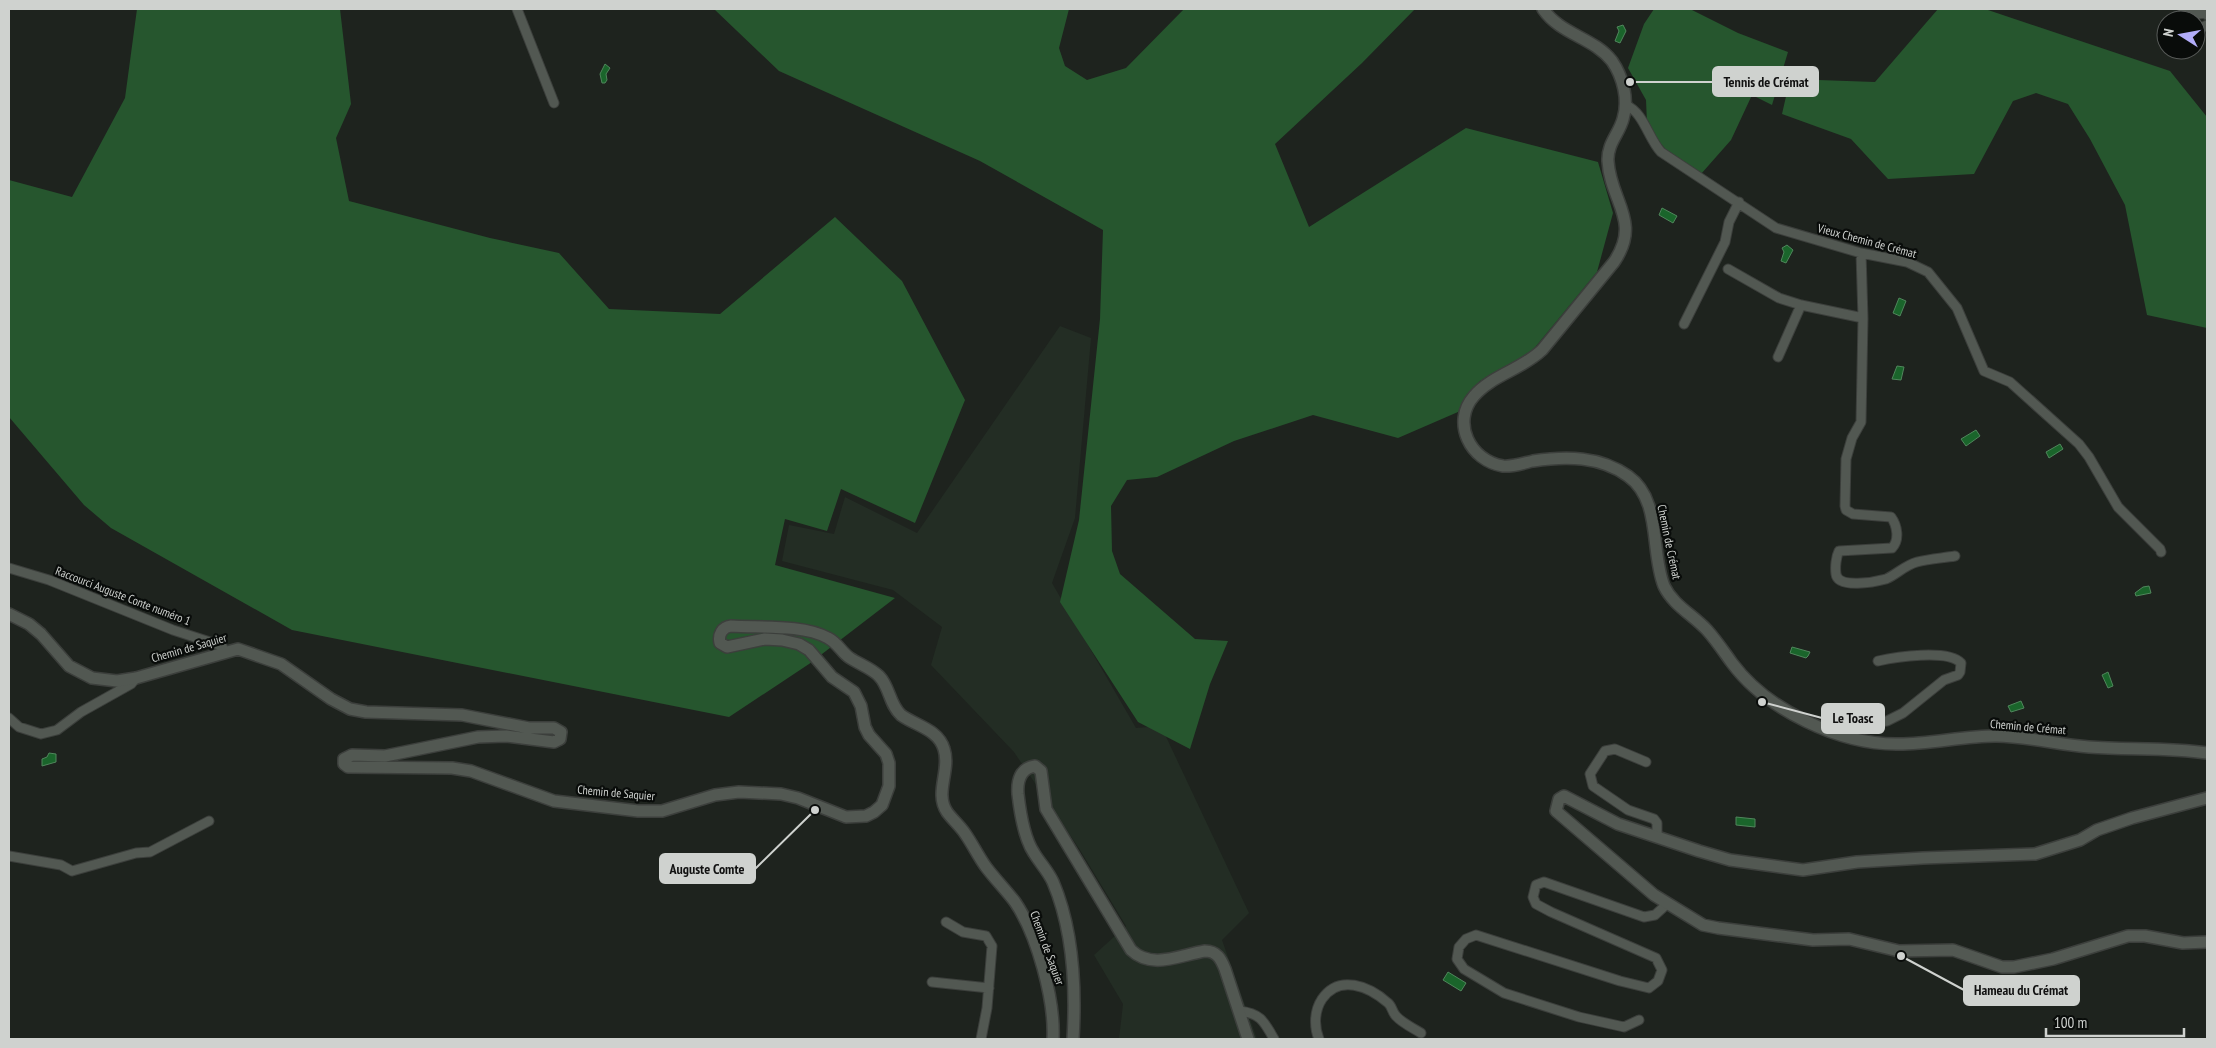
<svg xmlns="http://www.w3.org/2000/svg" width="2216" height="1048" viewBox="0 0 2216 1048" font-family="'PT Sans Narrow',sans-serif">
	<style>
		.built { fill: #232d24 }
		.green { fill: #26562e }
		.water { fill: #1a652b; stroke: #50865c }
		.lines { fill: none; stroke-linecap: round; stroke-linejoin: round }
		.minor-casing { stroke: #3c3f3c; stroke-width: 11 }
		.tertiary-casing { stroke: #3c3f3c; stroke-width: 14 }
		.minor { stroke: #525852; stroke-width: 9 }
		.tertiary { stroke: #525852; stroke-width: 11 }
		.labels { text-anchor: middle; stroke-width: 4.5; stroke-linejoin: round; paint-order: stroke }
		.street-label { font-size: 12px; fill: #cfd2cf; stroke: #090c0a }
		.leader { fill: none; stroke: #cfd2cf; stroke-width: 2 }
		.callout-dot { fill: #cfd2cf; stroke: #090c0a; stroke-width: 2 }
		.callout { fill: #cfd2cf; stroke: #cfd2cf; stroke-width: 2 }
		.callout-label { font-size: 14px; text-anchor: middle; font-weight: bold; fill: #111 }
	</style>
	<rect width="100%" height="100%" fill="#1e231e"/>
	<path class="built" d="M 1060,326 L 1091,338 L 1075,518 L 1052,583 L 1136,728 L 1161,726 L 1249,913 L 1222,940 L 1257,1039 L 1119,1039 L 1123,1004 L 1094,955 L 1126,926 L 1080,850 L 1014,752 L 931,665 L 942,627 L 893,590 L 782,561 L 789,525 L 834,534 L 845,497 L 917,533 Z"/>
	<path class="green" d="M 137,9 L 340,9 L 351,104 L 336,138 L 349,201 L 490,238 L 559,253 L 609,309 L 720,314 L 835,217 L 902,281 L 965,400 L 915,523 L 841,489 L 827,531 L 785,519 L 775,565 L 895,598 L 809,664 L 729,717 L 292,630 L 111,528 L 84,505 L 9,417 L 9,180 L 72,197 L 125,98 Z
		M 714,9 L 1069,9 L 1059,48 L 1065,66 L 1087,80 L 1126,68 L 1184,9 L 1415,9 L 1362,63 L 1275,144 L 1309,227 L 1466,128 L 1598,162 L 1613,213 L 1597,272 L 1528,356 L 1480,381 L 1458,412 L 1398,438 L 1313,415 L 1234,441 L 1157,477 L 1127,480 L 1111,506 L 1112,551 L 1120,574 L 1195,639 L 1228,641 L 1210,684 L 1190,749 L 1138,722 L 1060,602 L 1079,520 L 1100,319 L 1103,230 L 980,161 L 779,71 Z
		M 1654,9 L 1690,9 L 1738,33 L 1788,52 L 1772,105 L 1752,95 L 1731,140 L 1701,174 L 1666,150 L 1657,139 L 1647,123 L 1646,100 L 1628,68 L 1644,24 Z
		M 1938,9 L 1985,9 L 2170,71 L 2207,117 L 2207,328 L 2147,315 L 2125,205 L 2090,139 L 2068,104 L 2036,93 L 2013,101 L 1974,174 L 1888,179 L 1851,139 L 1782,114 L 1790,79 L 1875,82 Z"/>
	<path class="water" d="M 1623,25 L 1626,31 L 1620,43 L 1615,41 L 1619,31 L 1617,27 Z
		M 605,64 L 610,68 L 606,74 L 607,80 L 605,83 L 602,83 L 600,74 Z
		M 1662,208 L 1677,216 L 1673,223 L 1659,215 Z
		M 1787,245 L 1793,250 L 1786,263 L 1781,261 L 1784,252 L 1782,248 Z
		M 1899,298 L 1906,301 L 1900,316 L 1893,313 Z
		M 1897,366 L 1904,367 L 1901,380 L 1892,379 Z
		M 1976,430 L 1980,436 L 1966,446 L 1961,439 Z
		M 2060,444 L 2063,449 L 2049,458 L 2046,452 Z
		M 2149,586 L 2151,593 L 2136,596 L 2135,593 L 2143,587 Z
		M 1792,647 L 1810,652 L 1808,656 L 1806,658 L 1790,653 Z
		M 2108,672 L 2113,686 L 2108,688 L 2102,675 Z
		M 2021,701 L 2024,708 L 2011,712 L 2008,706 Z
		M 49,753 L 56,754 L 56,762 L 42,766 L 42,759 L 47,757 Z
		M 1736,817 L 1755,819 L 1755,827 L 1736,825 Z
		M 1448,972 L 1466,983 L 1461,991 L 1443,980 Z"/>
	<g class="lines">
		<defs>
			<path id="minor" d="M 517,9 L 554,103
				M 2183,9 C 2188,17 2197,14 2205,13 L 2207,15
				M 2196,31 L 2207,25
				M 1626,105 C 1644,113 1648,138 1661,152 L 1776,228 L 1861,253 L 1907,262 L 1928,272 L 1957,308 L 1984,371 L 2010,382 L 2079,444 L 2089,457 L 2118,507 L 2160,549 L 2161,552
				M 1861,253 L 1863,318 L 1861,422 L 1852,438 L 1846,459 L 1845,506 L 1846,510 L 1853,514 L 1891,517 C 1897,525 1900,540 1892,548 L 1839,551 C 1836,557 1835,567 1836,574 C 1838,589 1875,582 1886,579 C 1896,575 1905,565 1917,562 C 1929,559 1943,558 1955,556
				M 1728,269 L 1779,298 L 1801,305 L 1863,318
				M 1684,324 L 1725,242 L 1729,222 L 1739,202
				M 1778,357 L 1801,305
				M 9,568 L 49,580 L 173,630 L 216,644 L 222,646 L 224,651
				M 9,718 L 19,727 L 41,734 L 57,730 L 81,712 L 131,684 L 136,678
				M 1825,730 L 1830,714 L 1835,710 L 1862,721 L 1872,723 L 1887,721 L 1903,713 L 1944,680 L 1958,675 L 1960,672 L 1961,663 C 1948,649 1895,657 1878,661
				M 1646,762 L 1615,749 L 1605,751 L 1590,774 L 1593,786 L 1628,810 L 1654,819 L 1657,823 L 1657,837
				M 9,856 L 61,865 L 72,871 L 136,853 L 150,852 L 209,821
				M 946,922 L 963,932 L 986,936 L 992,946 L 987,1008 L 981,1039
				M 932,982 L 989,988
				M 1239,1011 C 1260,1013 1264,1021 1274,1039
				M 1639,1020 L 1624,1027 L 1579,1017 L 1504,993 L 1464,969 L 1457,959 L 1459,947 L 1466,939 L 1476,935 L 1620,981 L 1649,988 L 1658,981 L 1662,970 L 1656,958 L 1551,912 L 1536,904 L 1533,897 L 1536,885 L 1544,882 L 1644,917 L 1655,915 L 1667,904
				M 1319,1039 C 1314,1027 1314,1011 1322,999 C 1339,974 1369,986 1388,1003 C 1392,1006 1392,1012 1396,1016 C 1402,1023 1413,1028 1421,1033"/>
			<path id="tertiary" d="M 1543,9 C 1561,35 1593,37 1612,61 C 1623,77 1629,100 1623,119 C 1619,134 1607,144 1608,161 C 1610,201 1642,221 1614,262 L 1542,350 C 1521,370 1492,375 1474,396 C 1451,422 1470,461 1503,466 C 1512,467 1524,463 1533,461 C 1566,456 1600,456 1628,476 C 1662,500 1650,551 1664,586 C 1673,605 1693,615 1707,630 C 1716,640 1724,652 1732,663 C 1767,710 1840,745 1899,744 C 1931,744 1964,736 1996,736 C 2027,736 2058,745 2089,747 C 2128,750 2168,747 2207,753
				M 9,614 L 29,624 L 41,634 L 69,666 L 92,678 L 117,681 L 136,678 L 238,649 L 281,664 L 331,699 L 350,709 L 366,712 L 462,715 L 529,728 L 554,728 L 561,732 L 560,739 L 554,742 L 506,736 L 478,737 L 385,756 L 352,755 L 344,759 L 344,764 L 348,767 L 452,768 L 471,771 L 554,801 L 638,811 L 662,811 L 715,795 L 739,792 L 781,794 L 798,798 L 846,817 L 866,816 L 874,812 L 882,805 L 889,786 L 889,763 L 886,754 L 869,735 L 865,727 L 861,706 L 854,692 L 832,677 L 809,650 L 799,644 L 782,640 L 765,639 L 727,647 L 720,643 C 718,635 722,627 731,626 C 760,628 803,624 828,638 C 838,643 841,652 850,658 C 859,664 871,668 879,676 C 890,687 889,704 901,715 C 916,726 938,729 944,749 C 951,770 934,793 947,812 C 952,819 959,825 964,832 C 972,843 978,856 986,867 C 995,879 1006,890 1015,902 C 1037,934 1055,1000 1053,1039
				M 2207,798 L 2132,818 L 2097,830 L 2080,840 L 2035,854 L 1923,858 L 1857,862 L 1803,870 L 1730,860 L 1699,851 L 1618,824 L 1564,796 L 1559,799 L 1556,811 L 1654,895 L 1703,925 L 1718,928 L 1813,940 L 1849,939 L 1899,951 L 1953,950 L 2002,967 L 2014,967 L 2053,959 L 2128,936 L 2145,936 L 2183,943 L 2207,942
				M 1073,1039 C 1076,989 1073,929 1053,882 C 1048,871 1040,863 1034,853 C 1024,838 1020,812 1018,794 C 1017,781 1020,768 1035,766 L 1041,771 L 1046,809 L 1131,950 C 1152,970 1180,955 1205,951 C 1217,951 1221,959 1225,969 L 1248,1039"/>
		</defs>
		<use href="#minor" class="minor-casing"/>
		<use href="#tertiary" class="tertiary-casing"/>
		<use href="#minor" class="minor"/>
		<use href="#tertiary" class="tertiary"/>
	</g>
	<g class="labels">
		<g class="street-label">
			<text transform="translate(1867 241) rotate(15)" y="4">Vieux Chemin de Crémat</text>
			<text transform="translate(1669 542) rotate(78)" y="4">Chemin de Crémat</text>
			<text transform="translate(123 596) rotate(21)" y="4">Raccourci Auguste Conte numéro 1</text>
			<text transform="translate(189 648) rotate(-16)" y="4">Chemin de Saquier</text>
			<text transform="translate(2028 727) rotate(5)" y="4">Chemin de Crémat</text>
			<text transform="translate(616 793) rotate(5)" y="4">Chemin de Saquier</text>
			<text transform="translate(1047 948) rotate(70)" y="4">Chemin de Saquier</text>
		</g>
	</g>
	<path class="leader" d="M1630 82L1713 82M1762 702L1822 718M815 810L755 869M1901 956L1964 990"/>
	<g class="callout-dot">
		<circle cx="1630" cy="82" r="5"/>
		<circle cx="1762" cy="702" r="5"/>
		<circle cx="815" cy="810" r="5"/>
		<circle cx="1901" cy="956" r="5"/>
	</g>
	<g class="callout">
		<rect x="1713" y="67" width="105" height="29" rx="5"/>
		<rect x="1822" y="704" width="62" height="29" rx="5"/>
		<rect x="660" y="854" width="95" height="29" rx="5"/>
		<rect x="1964" y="976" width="115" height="29" rx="5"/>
	</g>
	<g class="callout-label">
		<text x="1766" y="87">Tennis de Crémat</text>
		<text x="1853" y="723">Le Toasc</text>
		<text x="707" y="874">Auguste Comte</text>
		<text x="2021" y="995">Hameau du Crémat</text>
	</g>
	<rect width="2216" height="1048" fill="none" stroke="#cfd2cf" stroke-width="20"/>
	<g transform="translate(2181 35) rotate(281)"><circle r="24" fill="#090c0a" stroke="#585b59"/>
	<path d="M0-4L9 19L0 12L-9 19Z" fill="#b2adf9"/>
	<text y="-8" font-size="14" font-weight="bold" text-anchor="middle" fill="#cfd2cf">N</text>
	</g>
	<path d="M2046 1028v8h138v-8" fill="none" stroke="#cfd2cf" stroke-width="2.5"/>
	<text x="2054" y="1028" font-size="15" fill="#cfd2cf" stroke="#090c0a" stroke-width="4" paint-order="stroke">100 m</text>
</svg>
